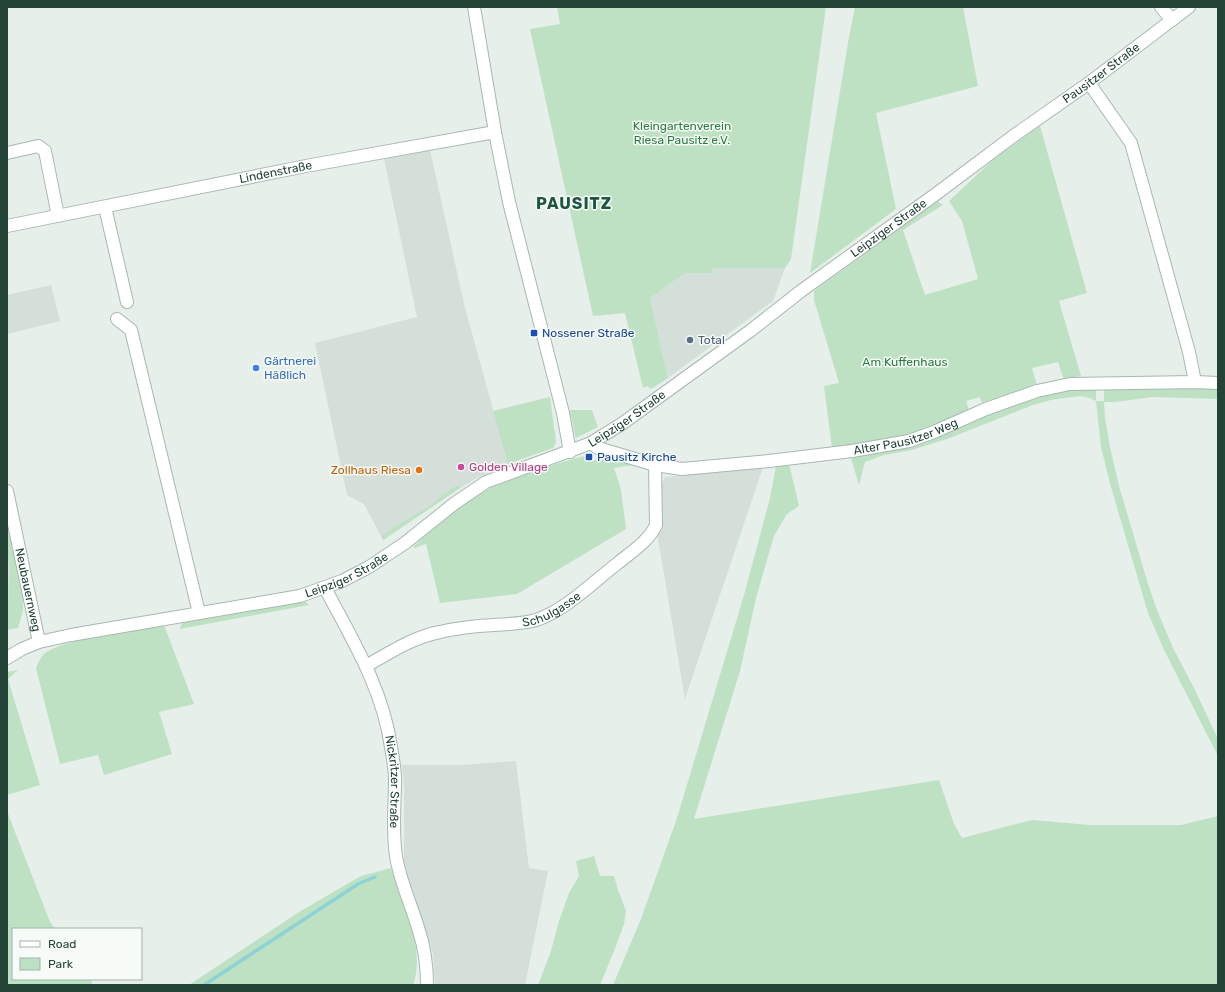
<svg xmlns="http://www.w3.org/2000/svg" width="1225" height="992" viewBox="0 0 1225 992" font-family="Rubik,sans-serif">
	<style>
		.built { fill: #d4dfd9 }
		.green { fill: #bee1c4 }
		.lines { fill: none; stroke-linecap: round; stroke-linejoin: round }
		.stream { stroke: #8cd2d6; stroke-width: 3.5 }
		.minor-casing { stroke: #a8b8b1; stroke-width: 14 }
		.minor { stroke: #fff; stroke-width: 12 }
		.transit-dot { fill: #1a4fb4; stroke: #f7fbf8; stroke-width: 1.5 }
		.service-dot { fill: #5c6f8a; stroke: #f7fbf8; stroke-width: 1.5 }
		.shop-dot { fill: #3f7fe0; stroke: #f7fbf8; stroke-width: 1.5 }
		.hotel-dot { fill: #d1479c; stroke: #f7fbf8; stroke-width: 1.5 }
		.food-dot { fill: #e8710a; stroke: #f7fbf8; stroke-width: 1.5 }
		.labels { text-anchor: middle; stroke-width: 3; stroke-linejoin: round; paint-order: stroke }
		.street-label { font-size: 12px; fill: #234337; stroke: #f7fbf8 }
		.park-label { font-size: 12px; fill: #2b7c41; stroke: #f7fbf8 }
		.transit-label { font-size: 12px; fill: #164399; stroke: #f7fbf8; text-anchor: start }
		.service-label { font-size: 12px; fill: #4e5e75; stroke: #f7fbf8; text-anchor: start }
		.shop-label { font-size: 12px; fill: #366cbe; stroke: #f7fbf8; text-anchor: start }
		.hotel-label { font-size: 12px; fill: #b23c85; stroke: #f7fbf8; text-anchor: start }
		.food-label { font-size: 12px; fill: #c56008; stroke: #f7fbf8; text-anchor: end }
		.district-label { font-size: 16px; font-weight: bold; letter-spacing: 1px; fill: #1e5642; stroke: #f7fbf8 }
	</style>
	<rect width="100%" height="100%" fill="#e6efea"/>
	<path class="built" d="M 430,150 L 464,304 L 508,464 L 475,479 L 460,488 L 383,540 L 364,504 L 347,495 L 315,343 L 417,317 L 384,159 Z
		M 712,268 L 785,268 L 773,301 L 668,378 L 650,298 L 685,273 L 712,273 Z
		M 51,285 L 60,321 L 7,334 L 7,295 Z
		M 763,467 L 685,699 L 657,533 L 662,526 L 660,523 L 662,484 L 665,477 Z
		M 7,515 L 23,590 L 23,611 L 7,622 Z
		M 516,761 L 529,868 L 548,871 L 525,985 L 438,985 L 435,984 L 433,953 L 410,887 L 404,862 L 404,787 L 402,765 L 460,765 Z"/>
	<path class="green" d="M 557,7 L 826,7 L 791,259 L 785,268 L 712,268 L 712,273 L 685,273 L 650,298 L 668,378 L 651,389 L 647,386 L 643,388 L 625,313 L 593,316 L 530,29 L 560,24 Z
		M 855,7 L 963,7 L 978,86 L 876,113 L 896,209 L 810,273 L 849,37 Z
		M 1040,126 L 1087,293 L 1059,301 L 1081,376 L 1064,380 L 1058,362 L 1032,368 L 1037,385 L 982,403 L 980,397 L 966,401 L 969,410 L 967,412 L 909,435 L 884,441 L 883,438 L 880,439 L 880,441 L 832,448 L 824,386 L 839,383 L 814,300 L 814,291 L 937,201 L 943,205 L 903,230 L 925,295 L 978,279 L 962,221 L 949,201 L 995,158 Z
		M 1104,386 L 1218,388 L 1218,399 L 1153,397 L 1115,402 L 1104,402 L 1105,418 L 1110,447 L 1119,486 L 1148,584 L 1157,610 L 1173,648 L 1194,688 L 1218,739 L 1218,756 L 1164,650 L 1148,613 L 1111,487 L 1101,447 L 1096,401 L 1090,398 L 1080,396 L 1051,400 L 1033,405 L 947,439 L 912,450 L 884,455 L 865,462 L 859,485 L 850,455 L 944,434 L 1023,401 L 1056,391 L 1096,387 L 1096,401 L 1104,401 Z
		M 550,397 L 556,442 L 553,448 L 508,464 L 493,411 Z
		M 570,410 L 592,410 L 598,427 L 576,438 L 575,435 Z
		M 591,455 L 592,460 L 602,460 L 602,455 L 639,464 L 614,468 L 621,490 L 626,529 L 517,594 L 440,603 L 426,544 L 415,548 L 413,547 C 436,524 463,503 492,487 C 502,482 513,479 523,475 C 546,467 568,459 591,455 Z
		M 789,464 L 799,506 L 787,514 L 774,536 L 756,598 L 740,671 L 694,819 L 939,780 L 954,824 L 962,838 L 1032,820 L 1090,825 L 1181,825 L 1218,816 L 1218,985 L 613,985 L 641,919 L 677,818 L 744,595 L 770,498 L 776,466 Z
		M 458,485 L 460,488 L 383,540 L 382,535 L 431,505 L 451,489 Z
		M 12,536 L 23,590 L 23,611 L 18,628 L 7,630 L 10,566 L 7,553 L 7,537 Z
		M 305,601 L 309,605 L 180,629 L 182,623 Z
		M 164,625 L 194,704 L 159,712 L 172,754 L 104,775 L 98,755 L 60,764 L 36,668 C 38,664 40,658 43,655 C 58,639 141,629 164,625 Z
		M 18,670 L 8,679 L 40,785 L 7,795 L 7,672 Z
		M 7,811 L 50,922 L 55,929 L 13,929 L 13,979 L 90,979 L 93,985 L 7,985 Z
		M 594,856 L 600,876 L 614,876 L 618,890 L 626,911 L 624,924 L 616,946 L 600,985 L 538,985 L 551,951 L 559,921 L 569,893 L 579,876 L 576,861 Z
		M 391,868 C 403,901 426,950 413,985 L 189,985 L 299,912 L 361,876 Z"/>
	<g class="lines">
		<path class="stream" d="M 204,985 L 358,884 L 375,877"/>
		<defs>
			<g id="minor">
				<path d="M 474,7 L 495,132 L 509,202 L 563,413 L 570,452"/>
				<path d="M 1161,7 L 1172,20"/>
				<path d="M 1089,83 L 1131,143 L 1189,352 L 1195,382"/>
				<path d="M 7,153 L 38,146 L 45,151 L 58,216"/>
				<path d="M 105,207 L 127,302"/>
				<path id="s1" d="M 7,226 L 306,166 L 495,132"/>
				<path d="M 117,319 L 131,330 L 199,613"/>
				<path id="s2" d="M 591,443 L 598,448 L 655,465 L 682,469 L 769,461 L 852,451 L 909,441 L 934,432 L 986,409 L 1037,391 L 1070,384 L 1195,382 L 1218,383"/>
				<path id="s3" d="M 7,491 L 39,642"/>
				<path id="s4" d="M 325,588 C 352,639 383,689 391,747 C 393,758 395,769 395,780 C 395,805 392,831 396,856 C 400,882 412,906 419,931 C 425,949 427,967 427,985"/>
				<path id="s5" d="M 7,658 L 22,649 L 39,642 L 71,635 L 300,596 L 342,581 L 369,567 L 405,543 L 455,503 L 486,482 L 591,443 L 623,423 L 750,331 L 801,291 L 936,194 L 1012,137 L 1089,83 L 1189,7"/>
				<path id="s6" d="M 366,666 C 389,653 413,637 440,632 C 457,628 476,626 494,625 C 508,624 522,624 536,620 C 566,610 593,582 618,563 C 630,553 650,540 656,525 L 655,465"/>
			</g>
		</defs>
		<use href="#minor" class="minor-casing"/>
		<use href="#minor" class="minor"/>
	</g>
	<g class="transit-dot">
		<rect x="530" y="329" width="8" height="8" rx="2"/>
		<rect x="585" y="453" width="8" height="8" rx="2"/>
	</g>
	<circle class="service-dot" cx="690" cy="340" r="4"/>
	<circle class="shop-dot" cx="256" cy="368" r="4"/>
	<circle class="hotel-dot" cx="461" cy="467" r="4"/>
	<circle class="food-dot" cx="419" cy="470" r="4"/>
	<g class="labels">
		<g class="street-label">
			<text dy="4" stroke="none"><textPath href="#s5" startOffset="1263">Pausitzer Straße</textPath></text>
			<text dy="4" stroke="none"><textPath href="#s1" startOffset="274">Lindenstraße</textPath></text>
			<text dy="4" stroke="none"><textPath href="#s5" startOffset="1000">Leipziger Straße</textPath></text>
			<text dy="4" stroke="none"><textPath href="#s5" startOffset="676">Leipziger Straße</textPath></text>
			<text dy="4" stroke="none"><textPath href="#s2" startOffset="322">Alter Pausitzer Weg</textPath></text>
			<text dy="4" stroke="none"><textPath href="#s5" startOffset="352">Leipziger Straße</textPath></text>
			<text dy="4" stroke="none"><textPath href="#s3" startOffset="101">Neubauernweg</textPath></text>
			<text dy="4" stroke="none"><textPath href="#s6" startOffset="197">Schulgasse</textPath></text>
			<text dy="4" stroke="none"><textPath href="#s4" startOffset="208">Nickritzer Straße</textPath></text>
		</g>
		<g class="park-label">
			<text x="682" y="130">Kleingartenverein<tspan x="682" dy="14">Riesa Pausitz e.V.</tspan></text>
			<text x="905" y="366">Am Kuffenhaus</text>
		</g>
		<g class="transit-label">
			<text x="542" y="337">Nossener Straße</text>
			<text x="597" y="461">Pausitz Kirche</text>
		</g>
		<g class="service-label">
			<text x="698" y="344">Total</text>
		</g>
		<g class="shop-label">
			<text x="264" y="365">Gärtnerei<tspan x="264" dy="14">Häßlich</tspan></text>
		</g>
		<g class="hotel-label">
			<text x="469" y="471">Golden Village</text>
		</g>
		<g class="food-label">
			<text x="411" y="474">Zollhaus Riesa</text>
		</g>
		<g class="district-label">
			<text x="574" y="209">PAUSITZ</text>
		</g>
	</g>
	<rect width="1225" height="992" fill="none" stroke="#234337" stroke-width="16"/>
	<rect x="12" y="928" width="130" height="52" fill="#f7fbf8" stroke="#a2b1ab"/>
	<rect x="20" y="941" width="20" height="6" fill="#ffffff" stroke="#a2b1ab"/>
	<text x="48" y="948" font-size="12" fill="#234337">Road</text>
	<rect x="20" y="958" width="20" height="12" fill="#bee1c4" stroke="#a2b1ab"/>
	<text x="48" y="968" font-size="12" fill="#234337">Park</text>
</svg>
